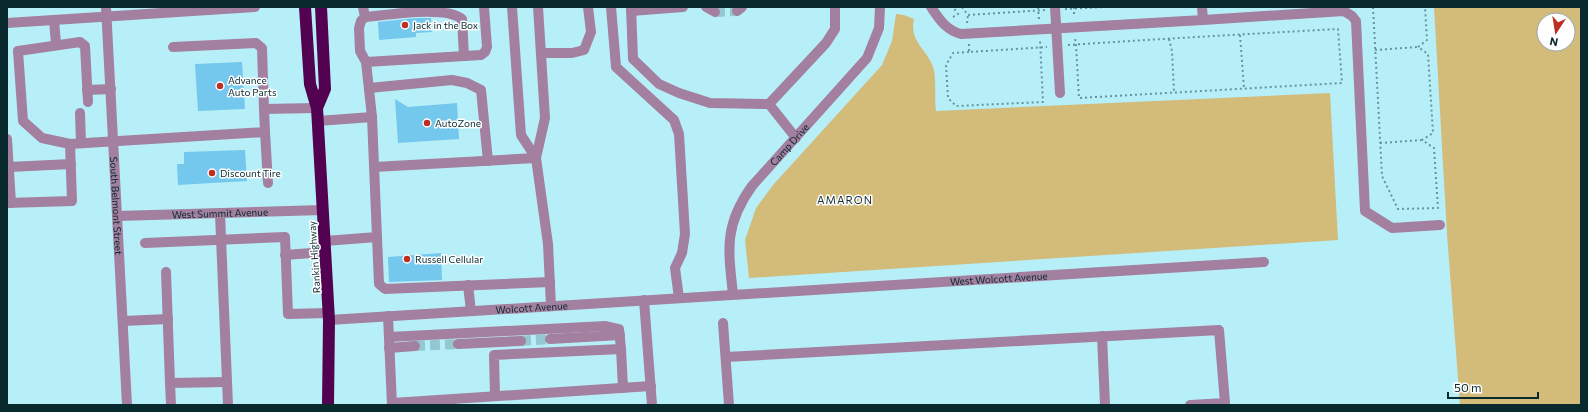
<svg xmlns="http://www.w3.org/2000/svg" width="1588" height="412" viewBox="0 0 1588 412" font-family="Commissioner,sans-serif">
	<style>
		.green { fill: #d3bb7a; fill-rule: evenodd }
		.building { fill: #74c7ed }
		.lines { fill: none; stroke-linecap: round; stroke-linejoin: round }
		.minor-tunnel { stroke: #94c7d0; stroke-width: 10; stroke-dasharray: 10 5; stroke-linecap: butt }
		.path { stroke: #67949c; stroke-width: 2; stroke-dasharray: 2 3; stroke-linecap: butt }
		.minor { stroke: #a3809f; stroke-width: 10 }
		.highway { stroke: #520250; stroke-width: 12 }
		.poi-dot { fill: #bc2f22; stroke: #fff; stroke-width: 1.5 }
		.labels { text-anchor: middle; stroke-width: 3; stroke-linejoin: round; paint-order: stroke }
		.poi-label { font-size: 10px; fill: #08292e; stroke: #fff; text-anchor: start }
		.street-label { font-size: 10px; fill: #08292e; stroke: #fff }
		.neighbourhood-label { font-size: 11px; letter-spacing: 1px; fill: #103036; stroke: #fff }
	</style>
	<rect width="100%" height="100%" fill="#b7eff9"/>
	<path class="green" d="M 1434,7 L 1581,7 L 1581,405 L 1460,405 L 1447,234 ZM 1544,20 L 1568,20 L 1568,44 L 1544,44 Z
		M 896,14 L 904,15 L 914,19 C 909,42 927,49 933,67 C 937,79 934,98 936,111 L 1330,93 L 1338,240 L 749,278 L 745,240 L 756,208 L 773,185 L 882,65 L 892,41 Z"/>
	<path class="building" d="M 416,18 L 431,18 L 432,32 L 416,33 L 416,37 L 379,40 L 378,22 Z
		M 242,62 L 245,109 L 198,111 L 195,64 Z
		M 395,99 L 408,107 L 457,103 L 459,139 L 398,143 Z
		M 245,150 L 247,181 L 178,185 L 177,164 L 184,164 L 184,152 Z
		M 441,253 L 442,280 L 389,282 L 388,257 Z"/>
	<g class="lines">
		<path class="minor-tunnel" d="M 715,12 L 737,11
			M 521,341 L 550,339
			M 415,346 L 458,344"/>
		<path class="path" d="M 962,7 L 968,15 L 1045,10
			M 1038,7 L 1039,20
			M 1074,7 L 1074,17
			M 1373,7 L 1382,176 L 1398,209 L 1438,208 L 1434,148 L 1422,140 L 1433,133 L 1428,54 L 1418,47 L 1427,40 L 1425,7
			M 1065,9 L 1106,7
			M 953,17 L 958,14 L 953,7
			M 967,23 L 968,15
			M 1240,35 L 1244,88
			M 1169,39 L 1172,51 L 1174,92
			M 969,44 L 969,52 L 1047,47
			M 1068,45 C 1158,39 1248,34 1338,29 L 1342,83 L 1079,98 L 1076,45 L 1075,38
			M 1375,50 L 1418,47
			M 969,52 L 953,53 L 946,65 L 948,98 L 956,106 L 1043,102 L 1040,40
			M 1380,143 L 1422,140"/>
		<g class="minor">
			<path id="s1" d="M 106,7 L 127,405"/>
			<path d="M 512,7 L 521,135 L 536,158"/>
			<path d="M 611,7 L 616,67 L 674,120 L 679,134 L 685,234 L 682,253 L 675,268 L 679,298"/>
			<path d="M 631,7 L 633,59 L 659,84 L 679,93 L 710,103 L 769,104"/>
			<path d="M 706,7 L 715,12"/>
			<path d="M 931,7 C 940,20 946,30 961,34 L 1203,20 L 1202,7"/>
			<path d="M 1055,7 L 1060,93"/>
			<path d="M 631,11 L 683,7"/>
			<path d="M 737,11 L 742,7"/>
			<path d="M 365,17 C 388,15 445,5 462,19 L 464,56"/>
			<path d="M 54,20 L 56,44"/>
			<path d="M 1203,20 L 1344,11 L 1352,16 L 1356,21 L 1365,211 L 1392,228 L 1440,225"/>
			<path d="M 7,23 L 255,7"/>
			<path d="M 173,47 L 256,43 L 262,48 L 264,109"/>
			<path d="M 541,53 L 572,53 L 584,50 L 591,32 L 588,7"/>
			<path d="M 366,62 L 481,55 L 485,52 L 487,47 L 484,7"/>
			<path d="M 369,88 L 452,80 L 467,83 L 481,90 L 488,161"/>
			<path d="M 87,90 L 111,89"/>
			<path d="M 80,113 L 81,143"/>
			<path d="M 318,121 L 372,117 L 366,62 L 360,51 L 359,28 L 361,21 L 365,17 L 363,7"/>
			<path d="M 265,132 L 268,183"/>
			<path d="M 796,138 L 769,104 L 826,43 L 835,29 L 835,7"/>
			<path d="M 7,139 L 11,203"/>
			<path d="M 70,144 L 42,138 L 23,121 L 18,51 L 80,42 L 85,46 L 88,102"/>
			<path d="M 536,158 L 545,118 L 538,7"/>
			<path d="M 9,167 L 71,164"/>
			<path d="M 374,167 L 536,158 L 548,244 L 551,306"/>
			<path d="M 7,203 L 72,201 L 70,144 L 265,132 L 264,109 L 317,108"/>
			<path d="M 220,214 L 228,405"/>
			<path id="s2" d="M 117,216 L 323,210"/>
			<path d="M 377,237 L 379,284 L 385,289 L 550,282"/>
			<path d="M 325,241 L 377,237 L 372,117"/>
			<path d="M 145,243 L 285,237 L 288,314 L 329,313"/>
			<path d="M 285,255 L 325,252"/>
			<path d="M 166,272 L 170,383"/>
			<path d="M 468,285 L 471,311"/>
			<path id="s3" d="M 733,294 C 728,249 724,225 752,186 L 867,58 L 879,28 L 880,7"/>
			<path d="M 644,300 L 652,405"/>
			<path d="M 388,316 L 392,405"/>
			<path id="s4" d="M 329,320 L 1264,262"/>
			<path d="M 123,321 L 168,319"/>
			<path d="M 723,323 L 729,405"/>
			<path d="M 1102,336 L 1105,405"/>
			<path d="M 389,337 L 606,326 L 619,329 L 621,349"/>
			<path d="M 550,339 L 620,335"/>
			<path d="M 458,344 L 521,341"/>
			<path d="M 389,348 L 415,346"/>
			<path d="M 726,357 L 1219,330 L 1225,403 L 1190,405"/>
			<path d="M 495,396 L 494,355 L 621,349 L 623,388"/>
			<path d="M 392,403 L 651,386"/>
			<path d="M 171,405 L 170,383 L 227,382"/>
		</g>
		<path class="highway" d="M 305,7 L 310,84 L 317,108 L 329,320 L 328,405
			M 317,108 L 325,89 L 321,7"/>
	</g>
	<g class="poi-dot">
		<circle cx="405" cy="25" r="4"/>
		<circle cx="220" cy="86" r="4"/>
		<circle cx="427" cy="123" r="4"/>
		<circle cx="212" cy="173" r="4"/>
		<circle cx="407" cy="259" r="4"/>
	</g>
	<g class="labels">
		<g class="poi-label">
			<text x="413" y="29">Jack in the Box</text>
			<text x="228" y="84">Advance<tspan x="228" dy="12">Auto Parts</tspan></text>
			<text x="435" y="127">AutoZone</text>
			<text x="220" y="177">Discount Tire</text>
			<text x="415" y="263">Russell Cellular</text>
		</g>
		<g class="street-label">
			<text dy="4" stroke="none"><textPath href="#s3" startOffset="169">Camp Drive</textPath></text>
			<text dy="4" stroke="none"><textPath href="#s1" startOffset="199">South Belmont Street</textPath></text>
			<text dy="4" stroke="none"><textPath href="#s2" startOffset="103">West Summit Avenue</textPath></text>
			<text transform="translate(314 257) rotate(-94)" y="4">Rankin Highway</text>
			<text dy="4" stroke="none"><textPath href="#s4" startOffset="671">West Wolcott Avenue</textPath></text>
			<text dy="4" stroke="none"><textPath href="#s4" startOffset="203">Wolcott Avenue</textPath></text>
		</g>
		<g class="neighbourhood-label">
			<text x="845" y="204">AMARON</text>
		</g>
	</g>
	<rect width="1588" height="412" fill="none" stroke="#08292e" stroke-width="16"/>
	<g transform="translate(1556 32) rotate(192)"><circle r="19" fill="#ffffff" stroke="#9ca9ab"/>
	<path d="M0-3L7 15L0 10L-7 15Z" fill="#bc2f22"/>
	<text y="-6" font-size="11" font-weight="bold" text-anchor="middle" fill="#08292e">N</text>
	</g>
	<path d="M1448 392v6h90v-6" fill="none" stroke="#08292e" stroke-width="2"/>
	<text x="1454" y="392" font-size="12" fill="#08292e" stroke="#ffffff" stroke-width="3" paint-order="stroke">50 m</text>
</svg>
